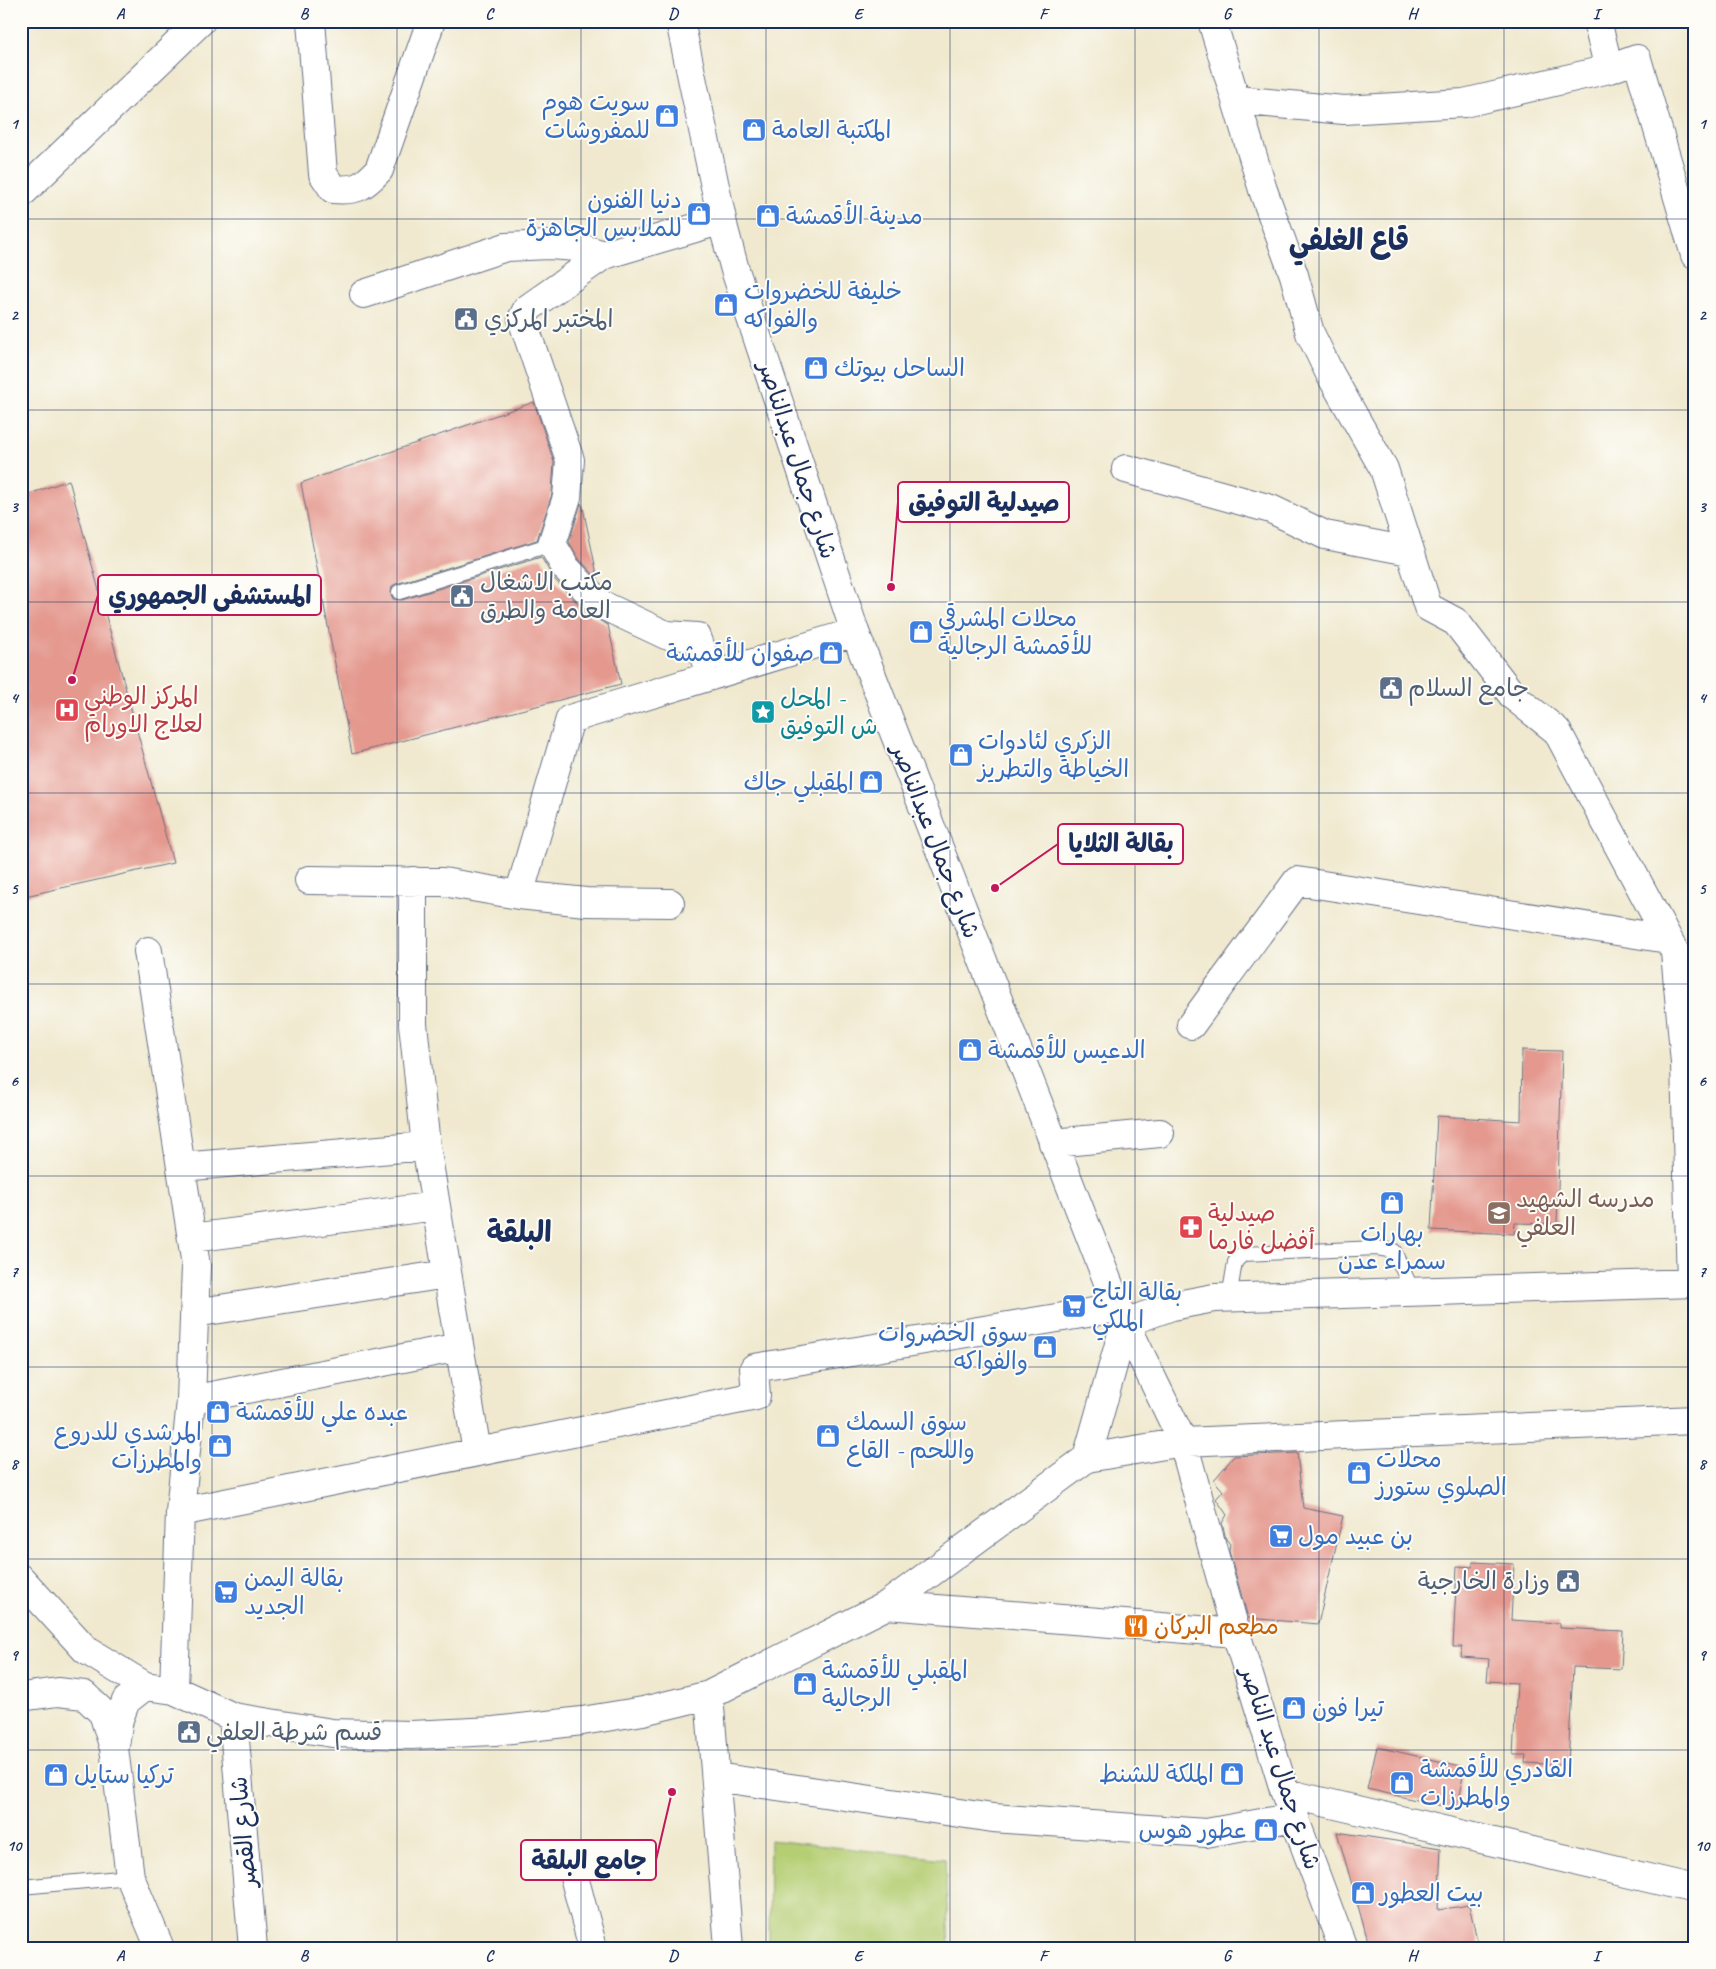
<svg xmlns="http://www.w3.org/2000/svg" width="1716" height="1969" viewBox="0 0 1716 1969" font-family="Caveat,'Playpen Sans Arabic',sans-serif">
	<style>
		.green { fill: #b5ce73; stroke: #687e68 }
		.building { fill: #e4988e }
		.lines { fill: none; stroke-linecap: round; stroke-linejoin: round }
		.service-casing { stroke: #667086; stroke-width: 16 }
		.minor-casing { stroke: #667086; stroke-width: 30 }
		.service { stroke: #fff; stroke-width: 14 }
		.minor { stroke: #fff; stroke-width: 28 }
		.grid { fill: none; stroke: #1b2f5e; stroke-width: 1; stroke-opacity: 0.55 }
		.labels { text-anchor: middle; stroke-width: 4; stroke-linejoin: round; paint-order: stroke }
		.shop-label { font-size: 24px; fill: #366cbe; stroke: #fdfcf7; text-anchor: start }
		.service-label { font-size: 24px; fill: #4e5e75; stroke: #fdfcf7; text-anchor: start }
		.street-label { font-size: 24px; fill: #1b2f5e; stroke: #fdfcf7 }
		.health-label { font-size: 24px; fill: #be3a42; stroke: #fdfcf7; text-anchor: start }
		.culture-label { font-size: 24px; fill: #0d838f; stroke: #fdfcf7; text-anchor: start }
		.education-label { font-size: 24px; fill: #785e54; stroke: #fdfcf7; text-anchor: start }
		.food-label { font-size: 24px; fill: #c56008; stroke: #fdfcf7; text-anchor: start }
		.district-label { font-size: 29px; font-weight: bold; fill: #1b2f5e; stroke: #fdfcf7 }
		.leader { fill: none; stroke: #c2185b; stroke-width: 2 }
		.callout-dot { fill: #c2185b; stroke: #fdfcf7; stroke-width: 2 }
		.callout { fill: #fdfcf7; stroke: #c2185b; stroke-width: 2 }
		.callout-label { font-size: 25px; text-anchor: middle; font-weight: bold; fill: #1b2f5e }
		.neatline { fill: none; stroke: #1b2f5e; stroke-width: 2 }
		.grid-label { font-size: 16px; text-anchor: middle; font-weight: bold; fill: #1b2f5e }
	</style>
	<rect width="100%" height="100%" fill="#fdfcf7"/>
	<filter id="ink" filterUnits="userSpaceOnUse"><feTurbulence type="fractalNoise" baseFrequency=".02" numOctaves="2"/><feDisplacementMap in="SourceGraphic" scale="10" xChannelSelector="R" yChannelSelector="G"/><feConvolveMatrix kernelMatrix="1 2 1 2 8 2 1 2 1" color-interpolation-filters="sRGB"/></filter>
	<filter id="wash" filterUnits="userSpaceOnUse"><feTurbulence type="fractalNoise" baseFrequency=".0096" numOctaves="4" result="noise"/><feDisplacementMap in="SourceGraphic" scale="20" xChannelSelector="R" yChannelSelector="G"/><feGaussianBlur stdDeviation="1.12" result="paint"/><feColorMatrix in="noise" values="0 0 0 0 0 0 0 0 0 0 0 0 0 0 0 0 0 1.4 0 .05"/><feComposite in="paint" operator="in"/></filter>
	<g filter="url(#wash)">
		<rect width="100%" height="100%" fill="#f0e9cf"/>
		<path class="green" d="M 770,1840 L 945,1859 L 949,1948 L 769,1948 Z"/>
		<g id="blocks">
			<path class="building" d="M 534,402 L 554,462 L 552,494 L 537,540 L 396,584 L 392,586 L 391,594 L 393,599 L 402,600 L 541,557 L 554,579 L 589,615 L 608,625 L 621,684 L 352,754 L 301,483 Z
				M 69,480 L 173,863 L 21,897 L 21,497 Z
				M 581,503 L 583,508 L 598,579 L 579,559 L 569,542 Z
				M 1522,1050 L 1562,1051 L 1557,1224 L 1515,1223 L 1514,1234 L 1431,1230 L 1437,1116 L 1521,1121 Z
				M 1297,1453 L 1303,1508 L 1343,1516 L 1318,1624 L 1248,1618 L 1229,1551 L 1230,1544 L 1226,1539 L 1222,1523 L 1227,1515 L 1216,1499 L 1223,1491 L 1214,1480 L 1234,1456 Z
				M 1473,1562 L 1514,1564 L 1511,1620 L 1559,1623 L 1559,1628 L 1623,1631 L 1621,1669 L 1573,1667 L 1568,1765 L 1525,1763 L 1526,1755 L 1513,1755 L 1517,1683 L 1487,1681 L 1489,1659 L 1461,1657 L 1462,1647 L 1453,1647 L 1457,1566 L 1472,1567 Z
				M 1377,1747 L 1465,1767 L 1456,1809 L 1367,1789 Z
				M 1337,1832 L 1441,1848 L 1438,1910 L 1469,1905 L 1479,1948 L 1370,1948 Z"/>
		</g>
	</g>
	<g filter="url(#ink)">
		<use href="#blocks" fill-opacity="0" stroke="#667086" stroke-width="1"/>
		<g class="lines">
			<defs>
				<path id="service" d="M 399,592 L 552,544
					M 1229,1298 L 1235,1262 L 1243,1254 L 1377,1248 L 1394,1251 L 1413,1292
					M 21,1887 L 130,1877"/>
				<path id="minor" d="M 311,21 L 323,174 L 333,189 C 357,191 363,187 379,170 L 431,21
					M 680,21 L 724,229 L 735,270 L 855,632 L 1118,1308 L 1183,1442 L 1236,1633 L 1285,1793 L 1343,1948
					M 1212,21 L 1263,190 L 1294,275 L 1310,333 L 1330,374 L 1384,469 L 1428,607 L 1456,622 L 1513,696 L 1557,731 L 1675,952 L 1685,1063 L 1691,1283
					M 1597,21 L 1609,69 L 1637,59 L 1695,255
					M 1236,100 L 1344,110 L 1464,103 L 1609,69
					M 21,194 L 201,21
					M 364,294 L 506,247 L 549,245 L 577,247 L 604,255
					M 1126,469 L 1271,509 L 1325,535 L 1409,551
					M 711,676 L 697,637 L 666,635 L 600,604 L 566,568 L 552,544 L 567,497 L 570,460 L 522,319 L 527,309 L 604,255 L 722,220
					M 309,880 L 443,882 L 519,895 L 586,902 L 670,903
					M 413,881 L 413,1024 L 426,1146 L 477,1452
					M 519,895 L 570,719 L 855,632
					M 148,951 L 196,1266 L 191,1400 L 180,1512 L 174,1690
					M 1191,1025 L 1297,881 L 1668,939
					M 1053,1143 L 1160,1133
					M 181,1167 L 426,1146
					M 192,1238 L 436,1206
					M 194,1313 L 447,1274
					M 1125,1323 L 1172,1306 L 1214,1298 L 1695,1283
					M 191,1400 L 459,1347
					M 1087,1458 L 1125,1323
					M 180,1512 L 756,1396 L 754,1368 L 1118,1308
					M 21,1579 L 86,1650 L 145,1686 L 174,1690 L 233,1717 L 332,1733 L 411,1735 L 494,1731 L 582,1721 L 643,1711 L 709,1695 L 887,1605 L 1087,1458 L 1183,1442 L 1695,1420
					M 887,1605 L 1236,1633
					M 709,1695 L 729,1948
					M 21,1697 L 58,1692 L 84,1695 L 103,1713 L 114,1748 L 130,1877 L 160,1948
					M 233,1717 L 253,1948
					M 115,1746 L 119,1719 L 126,1701 L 145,1686
					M 716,1777 L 993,1818 L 1206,1833 L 1295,1817
					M 1285,1793 L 1695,1889
					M 571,1865 L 593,1948"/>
			</defs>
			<use href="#service" class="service-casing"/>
			<use href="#minor" class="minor-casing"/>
			<use href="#service" class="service"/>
			<use href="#minor" class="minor"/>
		</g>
	</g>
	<path class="grid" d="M 212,21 L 212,1948M 397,21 L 397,1948M 581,21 L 581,1948M 766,21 L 766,1948M 950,21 L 950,1948M 1135,21 L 1135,1948M 1319,21 L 1319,1948M 1504,21 L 1504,1948M 21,219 L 1695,219M 21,410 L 1695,410M 21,602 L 1695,602M 21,793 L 1695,793M 21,984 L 1695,984M 21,1176 L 1695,1176M 21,1367 L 1695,1367M 21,1559 L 1695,1559M 21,1750 L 1695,1750"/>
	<defs>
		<symbol id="shop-square" viewBox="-11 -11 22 22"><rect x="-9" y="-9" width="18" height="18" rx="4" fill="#3f7fe0" stroke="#fdfcf7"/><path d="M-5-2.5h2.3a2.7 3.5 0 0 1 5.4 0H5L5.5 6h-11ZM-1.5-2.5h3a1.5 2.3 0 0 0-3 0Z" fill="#fff"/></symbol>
		<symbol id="civic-square" viewBox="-11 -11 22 22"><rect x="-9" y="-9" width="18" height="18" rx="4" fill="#5c6f8a" stroke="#fdfcf7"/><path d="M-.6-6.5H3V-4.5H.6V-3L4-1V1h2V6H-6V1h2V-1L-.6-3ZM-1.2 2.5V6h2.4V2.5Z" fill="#fff"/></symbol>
		<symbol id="hospital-square" viewBox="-11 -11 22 22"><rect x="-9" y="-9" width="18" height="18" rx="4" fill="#e0444e" stroke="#fdfcf7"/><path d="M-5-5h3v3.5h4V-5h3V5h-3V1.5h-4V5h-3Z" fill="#fff"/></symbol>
		<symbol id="sight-square" viewBox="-11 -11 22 22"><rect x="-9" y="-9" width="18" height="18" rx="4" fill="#0f9aa8" stroke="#fdfcf7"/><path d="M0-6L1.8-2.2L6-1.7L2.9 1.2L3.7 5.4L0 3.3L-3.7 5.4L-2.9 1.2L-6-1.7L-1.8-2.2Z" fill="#fff"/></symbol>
		<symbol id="school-square" viewBox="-11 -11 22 22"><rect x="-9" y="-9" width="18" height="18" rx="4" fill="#8d6e63" stroke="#fdfcf7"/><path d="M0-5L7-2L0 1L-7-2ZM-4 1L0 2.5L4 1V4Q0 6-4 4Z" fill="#fff"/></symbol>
		<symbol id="pharmacy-square" viewBox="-11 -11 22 22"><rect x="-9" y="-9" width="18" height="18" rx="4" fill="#e0444e" stroke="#fdfcf7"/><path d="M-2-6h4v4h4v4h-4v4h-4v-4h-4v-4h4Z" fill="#fff"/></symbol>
		<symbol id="supermarket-square" viewBox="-11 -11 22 22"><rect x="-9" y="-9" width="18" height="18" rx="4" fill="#3f7fe0" stroke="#fdfcf7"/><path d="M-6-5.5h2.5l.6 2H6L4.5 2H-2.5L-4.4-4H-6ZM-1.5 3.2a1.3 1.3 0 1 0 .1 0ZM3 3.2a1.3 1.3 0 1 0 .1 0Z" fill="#fff"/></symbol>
		<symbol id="restaurant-square" viewBox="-11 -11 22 22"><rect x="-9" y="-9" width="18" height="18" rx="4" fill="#e8710a" stroke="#fdfcf7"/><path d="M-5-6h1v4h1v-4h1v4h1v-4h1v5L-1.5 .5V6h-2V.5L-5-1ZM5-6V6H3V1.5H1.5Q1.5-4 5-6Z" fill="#fff"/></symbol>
	</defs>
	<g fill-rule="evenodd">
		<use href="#shop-square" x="653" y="102" width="28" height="28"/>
		<use href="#shop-square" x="740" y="116" width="28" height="28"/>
		<use href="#shop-square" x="685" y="200" width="28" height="28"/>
		<use href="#shop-square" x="754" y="202" width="28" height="28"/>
		<use href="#shop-square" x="712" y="291" width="28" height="28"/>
		<use href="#civic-square" x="452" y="305" width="28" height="28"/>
		<use href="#shop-square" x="802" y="354" width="28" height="28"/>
		<use href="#civic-square" x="448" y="582" width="28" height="28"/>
		<use href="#shop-square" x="907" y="618" width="28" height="28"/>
		<use href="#shop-square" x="817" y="639" width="28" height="28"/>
		<use href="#civic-square" x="1377" y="674" width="28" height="28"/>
		<use href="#hospital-square" x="53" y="696" width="28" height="28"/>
		<use href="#sight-square" x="749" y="698" width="28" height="28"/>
		<use href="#shop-square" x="947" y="741" width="28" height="28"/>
		<use href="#shop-square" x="857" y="768" width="28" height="28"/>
		<use href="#shop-square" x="956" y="1036" width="28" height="28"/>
		<use href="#shop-square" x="1378" y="1189" width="28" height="28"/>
		<use href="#school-square" x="1485" y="1199" width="28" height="28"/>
		<use href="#pharmacy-square" x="1177" y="1213" width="28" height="28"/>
		<use href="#supermarket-square" x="1060" y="1292" width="28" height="28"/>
		<use href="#shop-square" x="1031" y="1333" width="28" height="28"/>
		<use href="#shop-square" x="204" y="1398" width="28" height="28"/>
		<use href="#shop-square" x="814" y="1422" width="28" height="28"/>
		<use href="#shop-square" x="206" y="1432" width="28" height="28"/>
		<use href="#shop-square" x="1345" y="1459" width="28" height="28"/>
		<use href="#supermarket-square" x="1267" y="1522" width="28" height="28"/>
		<use href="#civic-square" x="1554" y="1567" width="28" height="28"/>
		<use href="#supermarket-square" x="212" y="1578" width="28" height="28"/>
		<use href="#restaurant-square" x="1122" y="1612" width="28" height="28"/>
		<use href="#shop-square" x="791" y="1670" width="28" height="28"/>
		<use href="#shop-square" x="1280" y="1694" width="28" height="28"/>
		<use href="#civic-square" x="175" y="1718" width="28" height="28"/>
		<use href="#shop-square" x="1218" y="1760" width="28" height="28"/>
		<use href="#shop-square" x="42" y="1761" width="28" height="28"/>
		<use href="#shop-square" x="1388" y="1769" width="28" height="28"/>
		<use href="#shop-square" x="1252" y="1816" width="28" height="28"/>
		<use href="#shop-square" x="1349" y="1879" width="28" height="28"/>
	</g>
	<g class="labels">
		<g class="shop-label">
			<text x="650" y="110" text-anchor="end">سويت هوم<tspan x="650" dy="28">للمفروشات</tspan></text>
			<text x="772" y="138">المكتبة العامة</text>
			<text x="682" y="208" text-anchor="end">دنيا الفنون<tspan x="682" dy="28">للملابس الجاهزة</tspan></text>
			<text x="786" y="224">مدينة الأقمشة</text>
			<text x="744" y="299">خليفة للخضروات<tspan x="744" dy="28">والفواكه</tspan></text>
			<text x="834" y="376">الساحل بيوتك</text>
			<text x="938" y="626">محلات المشرقي<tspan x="938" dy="28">للأقمشة الرجالية</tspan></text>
			<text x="814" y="661" text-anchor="end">صفوان للأقمشة</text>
			<text x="978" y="749">الزكري لئادوات<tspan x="978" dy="28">الخياطة والتطريز</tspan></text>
			<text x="854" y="790" text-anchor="end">المقبلي جاك</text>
			<text x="988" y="1058">الدعيس للأقمشة</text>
			<text x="1392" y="1241" text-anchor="middle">بهارات<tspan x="1392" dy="28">سمراء عدن</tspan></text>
			<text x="1092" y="1300">بقالة التاج<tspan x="1092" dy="28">الملكي</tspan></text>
			<text x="1028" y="1341" text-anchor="end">سوق الخضروات<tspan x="1028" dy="28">والفواكه</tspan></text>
			<text x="236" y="1420">عبده علي للأقمشة</text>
			<text x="846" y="1430">سوق السمك<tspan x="846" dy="28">واللحم - القاع</tspan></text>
			<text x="202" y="1440" text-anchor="end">المرشدي للدروع<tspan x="202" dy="28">والمطرزات</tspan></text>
			<text x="1376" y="1467">محلات<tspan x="1376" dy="28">الصلوي ستورز</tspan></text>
			<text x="1298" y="1544">بن عبيد مول</text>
			<text x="244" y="1586">بقالة اليمن<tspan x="244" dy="28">الجديد</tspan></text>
			<text x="822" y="1678">المقبلي للأقمشة<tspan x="822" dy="28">الرجالية</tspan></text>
			<text x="1312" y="1716">تيرا فون</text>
			<text x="1420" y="1777">القادري للأقمشة<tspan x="1420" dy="28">والمطرزات</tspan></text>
			<text x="1214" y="1782" text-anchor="end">الملكة للشنط</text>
			<text x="74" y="1783">تركيا ستايل</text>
			<text x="1248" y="1838" text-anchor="end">عطور هوس</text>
			<text x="1380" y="1901">بيت العطور</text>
		</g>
		<g class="service-label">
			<text x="484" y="327">المختبر المركزي</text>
			<text x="480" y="590">مكتب الاشغال<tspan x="480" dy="28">العامة والطرق</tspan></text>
			<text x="1408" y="696">جامع السلام</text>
			<text x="1550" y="1589" text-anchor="end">وزارة الخارجية</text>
			<text x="206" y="1740">قسم شرطة العلفي</text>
		</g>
		<g class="street-label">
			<text transform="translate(798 460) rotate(72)" y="8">شارع جمال عبدالناصر</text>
			<text transform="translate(936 841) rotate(69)" y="8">شارع جمال عبدالناصر</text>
			<text transform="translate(1281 1768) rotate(72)" y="8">شارع جمال عبد الناصر</text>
			<text transform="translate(243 1832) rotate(-95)" y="8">شارع القصر</text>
		</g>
		<g class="health-label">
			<text x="84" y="704">المركز الوطني<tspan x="84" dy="28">لعلاج الاورام</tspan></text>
			<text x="1208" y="1221">صيدلية<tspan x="1208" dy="28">أفضل فارما</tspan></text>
		</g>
		<g class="culture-label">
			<text x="780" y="706">المحل -<tspan x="780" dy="28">ش التوفيق</tspan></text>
		</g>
		<g class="education-label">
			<text x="1516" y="1207">مدرسه الشهيد<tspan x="1516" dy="28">العلفي</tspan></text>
		</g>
		<g class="food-label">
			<text x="1154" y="1634">مطعم البركان</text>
		</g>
		<g class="district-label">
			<text x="1349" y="250">قاع الغلفي</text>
			<text x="519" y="1242">البلقة</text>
		</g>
	</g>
	<path class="leader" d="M891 587L898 502M72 680L98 595M995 888L1058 844M672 1792L656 1860"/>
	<g class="callout-dot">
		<circle cx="891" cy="587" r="5"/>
		<circle cx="72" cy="680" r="5"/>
		<circle cx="995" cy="888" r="5"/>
		<circle cx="672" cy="1792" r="5"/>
	</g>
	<g class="callout">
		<rect x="898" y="482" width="171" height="40" rx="5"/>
		<rect x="98" y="575" width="223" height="40" rx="5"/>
		<rect x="1058" y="824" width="125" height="40" rx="5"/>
		<rect x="521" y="1840" width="135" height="40" rx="5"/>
	</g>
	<g class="callout-label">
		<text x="984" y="511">صيدلية التوفيق</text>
		<text x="210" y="604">المستشفى الجمهوري</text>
		<text x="1121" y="852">بقالة الثلايا</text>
		<text x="589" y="1869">جامع البلقة</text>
	</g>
	<rect width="1716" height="1969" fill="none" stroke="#fdfcf7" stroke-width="55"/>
	<rect x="28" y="28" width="1660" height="1914" class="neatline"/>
	<g class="grid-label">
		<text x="120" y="19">A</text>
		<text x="304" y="19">B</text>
		<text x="489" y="19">C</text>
		<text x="673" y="19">D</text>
		<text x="858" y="19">E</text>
		<text x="1043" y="19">F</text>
		<text x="1227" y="19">G</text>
		<text x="1412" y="19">H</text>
		<text x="1596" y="19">I</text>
		<text x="14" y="129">1</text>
		<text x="1702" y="129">1</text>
		<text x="14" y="320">2</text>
		<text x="1702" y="320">2</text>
		<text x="14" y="512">3</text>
		<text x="1702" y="512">3</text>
		<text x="14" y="703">4</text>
		<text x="1702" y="703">4</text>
		<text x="14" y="894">5</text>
		<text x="1702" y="894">5</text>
		<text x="14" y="1086">6</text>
		<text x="1702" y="1086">6</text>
		<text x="14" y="1277">7</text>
		<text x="1702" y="1277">7</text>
		<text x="14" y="1469">8</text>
		<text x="1702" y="1469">8</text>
		<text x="14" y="1660">9</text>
		<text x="1702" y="1660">9</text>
		<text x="14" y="1851">10</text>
		<text x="1702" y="1851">10</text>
		<text x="120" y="1961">A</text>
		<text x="304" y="1961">B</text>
		<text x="489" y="1961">C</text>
		<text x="673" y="1961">D</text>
		<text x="858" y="1961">E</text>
		<text x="1043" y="1961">F</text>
		<text x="1227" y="1961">G</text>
		<text x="1412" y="1961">H</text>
		<text x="1596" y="1961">I</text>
	</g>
</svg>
